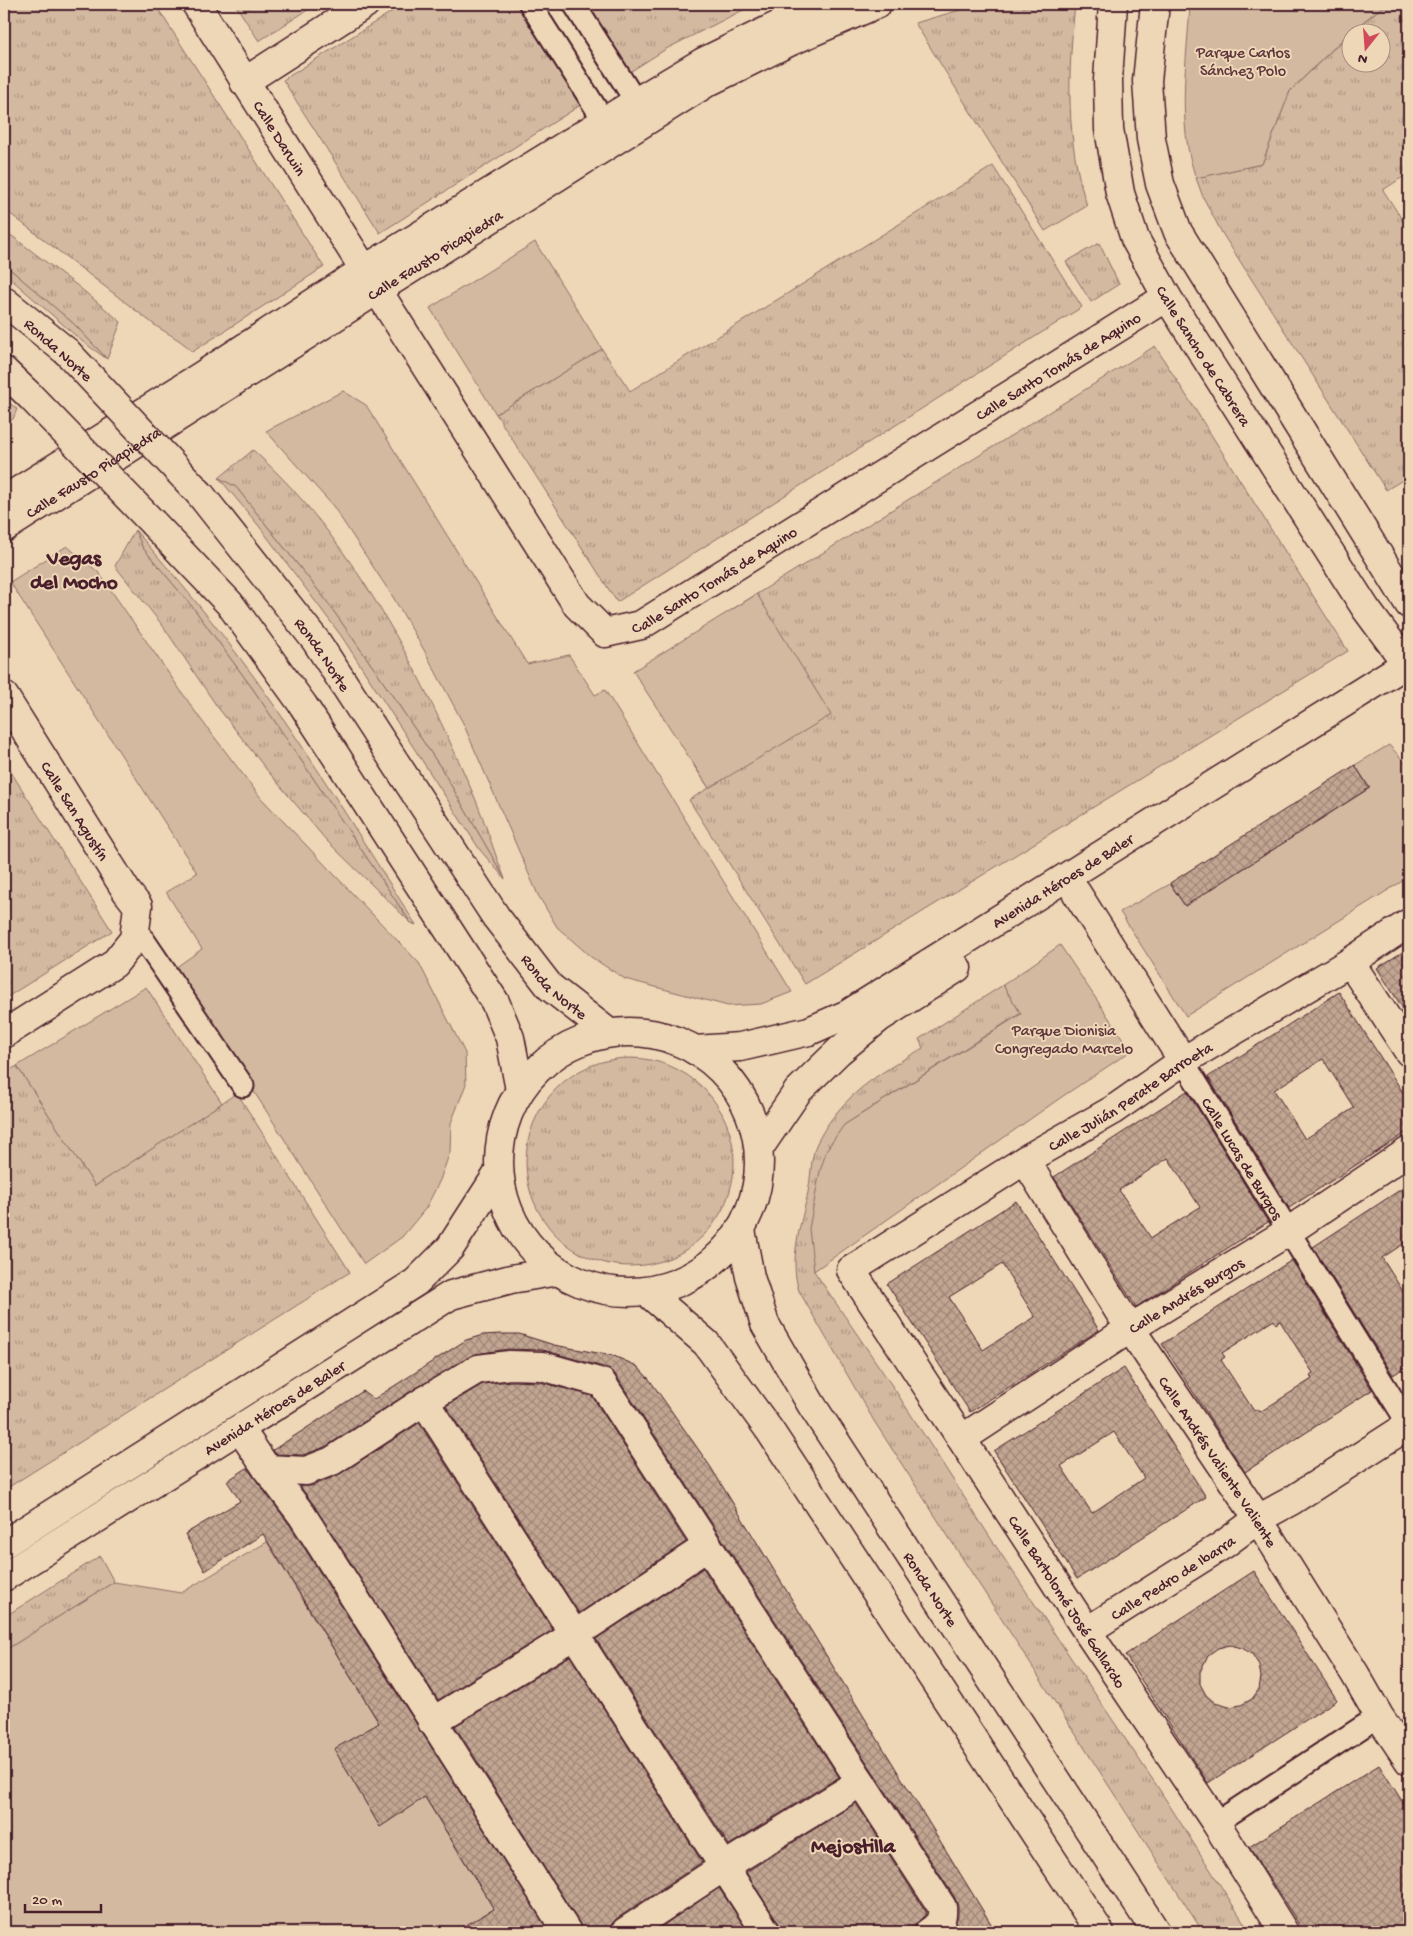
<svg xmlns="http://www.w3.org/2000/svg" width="1413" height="1936" viewBox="0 0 1413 1936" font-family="'Gochi Hand',sans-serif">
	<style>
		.grass { fill: url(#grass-tufts); stroke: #8e6c66 }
		.green { fill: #d3b9a0; stroke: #8e6c66 }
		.building { fill: url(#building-cross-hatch); stroke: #4a1f2b; fill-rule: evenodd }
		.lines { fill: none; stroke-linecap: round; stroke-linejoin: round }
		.pedestrian-casing { stroke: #4a1f2b; stroke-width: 25 }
		.minor-casing { stroke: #4a1f2b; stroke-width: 31 }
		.secondary-casing { stroke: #4a1f2b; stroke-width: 31 }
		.primary-casing { stroke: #4a1f2b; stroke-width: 31 }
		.trunk-casing { stroke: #4a1f2b; stroke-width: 31 }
		.pedestrian { stroke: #eed7b7; stroke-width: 21 }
		.minor { stroke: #eed7b7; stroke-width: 28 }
		.secondary { stroke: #eed7b7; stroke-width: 28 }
		.primary { stroke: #eed7b7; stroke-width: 28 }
		.trunk { stroke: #eed7b7; stroke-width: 28 }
		.trunk-bridge-casing { stroke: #4a1f2b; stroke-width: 31; stroke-linecap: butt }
		.trunk-bridge { stroke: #eed7b7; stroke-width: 28 }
		.labels { text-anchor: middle; stroke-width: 4; stroke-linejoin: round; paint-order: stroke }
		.park-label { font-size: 16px; fill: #5f363d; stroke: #eed7b7 }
		.street-label { font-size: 16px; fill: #4a1f2b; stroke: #eed7b7 }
		.district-label { font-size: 21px; font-weight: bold; fill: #4a1f2b; stroke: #eed7b7 }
	</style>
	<defs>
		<pattern id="grass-tufts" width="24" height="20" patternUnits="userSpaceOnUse" patternTransform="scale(1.25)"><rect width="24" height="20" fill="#d3b9a0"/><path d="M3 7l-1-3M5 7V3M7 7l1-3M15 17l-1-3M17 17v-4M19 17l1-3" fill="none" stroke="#ad9683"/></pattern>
		<pattern id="building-cross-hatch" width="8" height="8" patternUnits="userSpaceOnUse" patternTransform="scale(1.25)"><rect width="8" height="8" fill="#c2a692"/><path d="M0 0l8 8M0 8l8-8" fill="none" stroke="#a08777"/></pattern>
	</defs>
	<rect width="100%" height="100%" fill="#eed7b7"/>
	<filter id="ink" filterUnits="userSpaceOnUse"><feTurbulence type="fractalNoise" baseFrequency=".02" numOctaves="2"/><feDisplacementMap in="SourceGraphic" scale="10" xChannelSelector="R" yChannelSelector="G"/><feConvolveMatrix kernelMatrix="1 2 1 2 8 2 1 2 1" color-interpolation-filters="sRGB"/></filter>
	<g filter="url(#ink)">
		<path class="grass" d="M 4,4 L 155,4 L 324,267 L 192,352 C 185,342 168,334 156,326 L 4,209 Z
			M 235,4 L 317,4 L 259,41 Z
			M 404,4 L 525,4 L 587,101 L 380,233 L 283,80 Z
			M 580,4 L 755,4 L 666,49 L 625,75 Z
			M 981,4 L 1075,4 C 1068,74 1065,138 1087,206 L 1045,231 L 915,23 Z
			M 1386,4 L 1409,4 L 1409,173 L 1383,190 L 1409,230 L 1409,476 L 1386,490 L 1222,233 L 1203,197 L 1196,178 L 1262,164 L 1290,91 L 1350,33 L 1350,62 L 1380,62 L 1380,32 L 1351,32 Z
			M 993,166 L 1082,307 L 617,602 L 496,414 L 602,349 L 630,391 Z
			M 4,230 L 79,287 L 121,322 L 107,359 L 74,324 L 4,264 Z
			M 1099,243 L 1119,284 L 1091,302 L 1066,262 Z
			M 1155,346 L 1348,651 L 805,984 L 689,800 L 709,788 L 694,766 L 731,610 Z
			M 8,402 L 17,409 L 13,419 L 4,426 L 4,403 Z
			M 253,450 C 354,540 422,675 475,798 C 486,824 494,853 505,879 L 441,768 L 375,670 L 325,599 L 236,487 L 219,478 Z
			M 135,530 L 143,548 L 195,610 L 253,689 L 411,923 L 326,840 L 266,769 L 216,705 L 163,626 L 115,566 Z
			M 4,761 L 112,931 L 4,999 Z
			M 1003,985 L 1021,1013 L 844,1125 L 814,1271 L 895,1390 L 997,1548 L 1159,1789 L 1250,1932 L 1203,1932 L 874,1421 L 799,1291 C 789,1259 800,1228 807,1197 C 811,1182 810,1166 814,1151 C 816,1143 822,1134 826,1127 C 852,1088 884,1071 923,1048 L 919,1039 Z
			M526 1162a104 104 0 1 1 208 0a104 104 0 1 1-208 0Z
			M 17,1066 L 95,1186 L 237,1093 L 350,1272 L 4,1490 L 4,1074 Z
			M 100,1556 L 114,1582 L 4,1651 L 4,1617 Z"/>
		<path class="green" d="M 1190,4 L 1386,4 L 1350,32 L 1290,91 L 1262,164 L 1196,178 C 1176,123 1187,61 1190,4 Z
			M 535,242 L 602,349 L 496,414 L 430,308 Z
			M 4,264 L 74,324 L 107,359 L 83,342 L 4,273 Z
			M 343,391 L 366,405 L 527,664 L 569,655 L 595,695 L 605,690 L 792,992 L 761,1004 L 728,1006 L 625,979 L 591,957 L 557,927 L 538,895 L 463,723 L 424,650 L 393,597 L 333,506 L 266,431 Z
			M 219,478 L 236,487 L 325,599 L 375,670 L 441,768 L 505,879 L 480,850 L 342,637 L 259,526 Z
			M 135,530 C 176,577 217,626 254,677 C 312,757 363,842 416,925 L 411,923 L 253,689 L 195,610 L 143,548 Z
			M 67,546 L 99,573 L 199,717 L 261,798 L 419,963 L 465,1053 L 466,1084 L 451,1123 L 450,1152 L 440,1180 L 426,1208 L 402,1237 L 364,1264 L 175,968 L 202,949 L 166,892 L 197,873 L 10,582 Z
			M 757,594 L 831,715 L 709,788 L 633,671 Z
			M 1389,745 L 1409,767 L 1409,877 L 1186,1016 L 1120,912 L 1170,884 L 1185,906 L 1370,788 L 1355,765 Z
			M 1060,945 L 1131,1051 L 1063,1096 L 814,1271 L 809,1229 L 820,1171 L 827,1149 L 844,1125 L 1021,1014 L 1003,985 Z
			M 146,987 L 222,1103 L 95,1186 L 17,1066 Z
			M 267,1542 L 508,1932 L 4,1932 L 4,1651 L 114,1582 L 181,1593 Z"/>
		<path class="building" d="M 1355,765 L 1369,788 L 1185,906 L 1170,883 Z
			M 1409,948 L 1409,1018 L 1377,968 Z
			M 1339,992 L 1409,1102 L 1409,1131 L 1289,1208 L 1208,1077 ZM 1323,1059 L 1354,1108 L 1305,1139 L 1274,1090 Z
			M 1187,1091 L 1268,1222 L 1136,1307 L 1054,1177 ZM 1168,1158 L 1200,1207 L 1151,1238 L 1119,1190 Z
			M 1409,1184 L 1409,1240 L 1382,1258 L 1409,1301 L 1409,1365 L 1393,1375 L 1313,1247 Z
			M 1016,1201 L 1099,1330 L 970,1412 L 887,1284 ZM 1002,1264 L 1035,1317 L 983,1350 L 949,1297 Z
			M 1292,1260 L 1372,1390 L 1245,1472 L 1162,1344 ZM 1274,1320 L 1276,1324 L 1280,1321 L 1313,1373 L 1310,1375 L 1312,1379 L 1260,1412 L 1258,1409 L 1254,1411 L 1221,1360 L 1225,1357 L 1222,1353 Z
			M 501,1334 L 519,1334 L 554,1345 L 614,1356 L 637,1366 L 649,1379 L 710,1466 L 996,1932 L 952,1932 L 958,1916 L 958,1906 L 955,1898 L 615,1374 L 607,1368 L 543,1350 L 508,1349 L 476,1354 L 416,1388 L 325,1447 L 303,1455 L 276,1454 L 273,1450 L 363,1391 L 374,1399 L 466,1340 L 483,1335 Z
			M 1124,1368 L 1206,1497 L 1077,1579 L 994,1451 ZM 1114,1432 L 1144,1478 L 1092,1513 L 1061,1466 Z
			M 511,1381 L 540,1382 L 592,1396 L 686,1542 L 579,1613 L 446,1406 L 483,1384 Z
			M 419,1423 L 553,1630 L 438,1700 L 315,1507 L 300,1486 L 312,1486 L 340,1474 Z
			M 247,1468 L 289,1524 L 549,1932 L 454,1932 L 494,1909 L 425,1797 L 380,1827 L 334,1749 L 379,1723 L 263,1534 L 205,1571 L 185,1534 L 240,1501 L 227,1481 Z
			M 703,1568 L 839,1777 L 729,1845 L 596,1639 Z
			M 1254,1571 L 1337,1700 L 1208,1783 L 1125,1655 ZM 1230,1645 L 1242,1648 L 1252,1654 L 1259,1665 L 1261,1677 L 1259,1689 L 1252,1699 L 1241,1705 L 1229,1707 L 1215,1703 L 1206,1695 L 1200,1684 L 1200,1672 L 1208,1655 L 1218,1648 Z
			M 570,1656 L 702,1862 L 616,1919 L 611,1925 L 609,1932 L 582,1932 L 580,1924 L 455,1726 Z
			M 1379,1765 L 1409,1812 L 1409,1927 L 1402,1932 L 1304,1932 L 1249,1847 Z
			M 856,1803 L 926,1912 L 926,1914 L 915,1925 L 914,1932 L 781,1932 L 779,1924 L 746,1872 Z
			M 719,1888 L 748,1932 L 653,1932 Z"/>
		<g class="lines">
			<defs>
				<g id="pedestrian">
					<path d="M 530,4 L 604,121"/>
					<path d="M 574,4 L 636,102"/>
					<path d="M 135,927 L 243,1086"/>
					<path id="s1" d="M 1183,1061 L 1409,1425"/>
					<path d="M 1216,1823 L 1379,1716"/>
				</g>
				<g id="minor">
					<path id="s2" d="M 196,4 L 577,605 L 605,633 L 641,625 L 1167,297"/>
					<path d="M 244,82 L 365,4"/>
					<path d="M 4,500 L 201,376 L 364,270 L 636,102 L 703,62 L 783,23 L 827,6"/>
					<path id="s3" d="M 4,528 L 377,290 L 708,82 L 789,42 L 877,4"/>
					<path id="s4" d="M 4,696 L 127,892 L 138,906 L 134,939 L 114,964 L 4,1034"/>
					<path d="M 1076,892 L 1183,1061"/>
					<path d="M 1350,962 L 1409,1052"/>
					<path id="s5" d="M 1025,1160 L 1120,1313 L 1258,1519 L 1355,1674 L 1379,1716 L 1409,1761"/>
					<path d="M 424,1401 L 766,1932"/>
					<path d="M 240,1429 L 267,1469 L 302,1515 L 567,1932"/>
					<path id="s6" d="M 963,1438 L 1131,1328 L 1289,1231 L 1409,1151"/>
					<path d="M 267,1469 L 306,1471 L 332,1461 L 424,1401 L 478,1369 L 510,1365 L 542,1366 L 602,1383 L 942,1907 C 943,1919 940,1925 929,1932"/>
					<path id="s7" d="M 1087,1631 L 1223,1545 L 1258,1519 L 1291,1501 L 1409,1425"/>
					<path d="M 432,1722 L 574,1635 L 708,1546"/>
					<path d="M 625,1932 L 725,1866 L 861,1782"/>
					<path id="s8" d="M 1284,1932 L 1216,1823 L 1087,1631 L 851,1270 L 1025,1160 L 1113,1110 L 1183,1061 L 1350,962 L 1409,923"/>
				</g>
				<g id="secondary">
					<path id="s9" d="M 1113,4 L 1108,80 L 1109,129 L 1120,193 L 1135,239 L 1167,297 L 1366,609 L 1409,667"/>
					<path d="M 1155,4 L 1147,81 L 1151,139 L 1160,184 L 1178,232 L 1409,604"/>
				</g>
				<g id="primary">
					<path id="s10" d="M 695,1050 L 740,1047 L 809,1031 L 848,1014 L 1409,662"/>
					<path d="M 759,1148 L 798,1091 L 839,1051 L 879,1018 L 957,968"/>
					<path d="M 4,1544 L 416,1282 L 450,1248 L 499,1172"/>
					<path id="s11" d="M 4,1577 L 451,1295 L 511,1279 L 558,1271"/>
				</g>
				<g id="trunk">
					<path d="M 4,301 L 67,352"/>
					<path d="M 4,371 L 29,395"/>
					<path id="s12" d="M 200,494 L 316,641 L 496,917 L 550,987 L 609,1033"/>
					<path d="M 153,523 L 230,604 L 303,705 L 495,1002 L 510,1038 L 520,1090"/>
					<circle cx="629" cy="1162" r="130"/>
					<path id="s13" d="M 741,1230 L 750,1277 L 765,1324 L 811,1404 L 1156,1932"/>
					<path d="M 647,1292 L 706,1343 L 770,1431 L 1100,1932"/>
				</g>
			</defs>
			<use href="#pedestrian" class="pedestrian-casing"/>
			<use href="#minor" class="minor-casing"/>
			<use href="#secondary" class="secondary-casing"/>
			<use href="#primary" class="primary-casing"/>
			<use href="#trunk" class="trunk-casing"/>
			<use href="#pedestrian" class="pedestrian"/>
			<use href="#minor" class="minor"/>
			<use href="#secondary" class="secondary"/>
			<use href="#primary" class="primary"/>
			<use href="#trunk" class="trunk"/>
			<defs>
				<path id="trunk-bridge" d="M 67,352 L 200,494
					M 29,395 L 153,523"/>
			</defs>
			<use href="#trunk-bridge" class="trunk-bridge-casing"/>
			<use href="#trunk-bridge" class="trunk-bridge"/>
		</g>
	</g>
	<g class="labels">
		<g class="park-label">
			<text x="1243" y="57">Parque Carlos<tspan x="1243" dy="18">Sánchez Polo</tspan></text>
			<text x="1064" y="1035">Parque Dionisia<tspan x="1064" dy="18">Congregado Marcelo</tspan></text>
		</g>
		<g class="street-label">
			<text dy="6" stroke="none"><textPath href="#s2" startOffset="158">Calle Darwin</textPath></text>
			<text dy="6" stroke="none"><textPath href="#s3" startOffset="510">Calle Fausto Picapiedra</textPath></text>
			<text transform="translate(59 349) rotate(42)" y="6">Ronda Norte</text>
			<text dy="6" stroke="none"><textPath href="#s9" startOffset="374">Calle Sancho de Cabrera</textPath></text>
			<text dy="6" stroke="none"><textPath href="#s2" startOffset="1279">Calle Santo Tomás de Aquino</textPath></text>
			<text dy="6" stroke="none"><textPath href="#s3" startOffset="105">Calle Fausto Picapiedra</textPath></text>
			<text dy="6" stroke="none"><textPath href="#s2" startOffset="874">Calle Santo Tomás de Aquino</textPath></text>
			<text dy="6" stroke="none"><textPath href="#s12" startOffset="202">Ronda Norte</textPath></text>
			<text dy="6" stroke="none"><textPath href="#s4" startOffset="135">Calle San Agustín</textPath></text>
			<text dy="6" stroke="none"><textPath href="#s10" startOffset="411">Avenida Héroes de Baler</textPath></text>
			<text dy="6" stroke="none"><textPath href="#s12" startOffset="608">Ronda Norte</textPath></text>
			<text dy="6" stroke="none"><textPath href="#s8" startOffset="1120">Calle Julián Perate Barroeta</textPath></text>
			<text dy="6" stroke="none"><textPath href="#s1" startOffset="114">Calle Lucas de Burgos</textPath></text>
			<text dy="6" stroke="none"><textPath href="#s6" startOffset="265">Calle Andrés Burgos</textPath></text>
			<text dy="6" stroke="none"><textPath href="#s11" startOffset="319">Avenida Héroes de Baler</textPath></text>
			<text dy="6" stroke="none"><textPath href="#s5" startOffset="358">Calle Andrés Valiente Valiente</textPath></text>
			<text dy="6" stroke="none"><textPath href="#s7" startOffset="101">Calle Pedro de Ibarra</textPath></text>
			<text dy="6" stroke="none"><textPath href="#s13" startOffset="410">Ronda Norte</textPath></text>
			<text transform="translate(1068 1601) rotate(57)" y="6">Calle Bartolomé José Gallardo</text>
		</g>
		<g class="district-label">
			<text x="74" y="564">Vegas<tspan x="74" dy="24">del Mocho</tspan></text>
			<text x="853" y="1852">Mejostilla</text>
		</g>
	</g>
	<rect width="1413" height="1936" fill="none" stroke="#eed7b7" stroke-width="20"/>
	<rect x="10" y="10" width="1393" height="1916" fill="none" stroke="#4a1f2b" stroke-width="2" filter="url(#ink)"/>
	<g transform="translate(1366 48) rotate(197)"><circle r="24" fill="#eed7b7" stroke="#ac8d7f"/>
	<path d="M0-4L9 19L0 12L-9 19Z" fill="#d1495b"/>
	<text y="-8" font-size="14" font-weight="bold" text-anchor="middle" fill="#4a1f2b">N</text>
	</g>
	<path d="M25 1904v8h76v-8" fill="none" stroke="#4a1f2b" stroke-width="2.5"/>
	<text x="32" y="1904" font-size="15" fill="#4a1f2b" stroke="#eed7b7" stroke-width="4" paint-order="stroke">20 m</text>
</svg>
